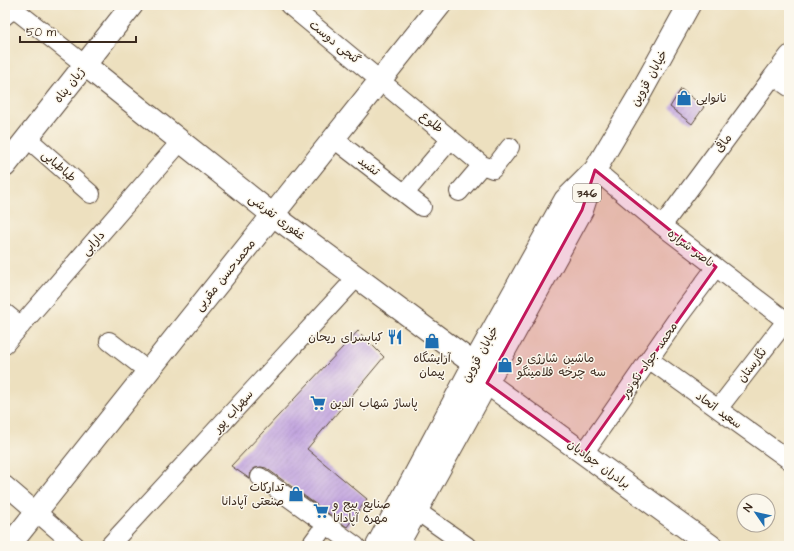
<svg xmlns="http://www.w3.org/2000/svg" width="794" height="551" viewBox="0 0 794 551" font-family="'Architects Daughter','Playpen Sans Arabic',sans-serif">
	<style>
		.building { fill: url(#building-hatch) }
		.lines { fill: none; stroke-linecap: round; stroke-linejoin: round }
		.street-casing { stroke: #564536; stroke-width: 20 }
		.secondary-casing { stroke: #564536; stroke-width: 24 }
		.primary-casing { stroke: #564536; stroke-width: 24 }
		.street { stroke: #fff; stroke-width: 18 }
		.secondary { stroke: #fff; stroke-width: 22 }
		.primary { stroke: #fff; stroke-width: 22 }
		.marked { fill: #c2185b; fill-opacity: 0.2; stroke: #c2185b; stroke-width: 3; stroke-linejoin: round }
		.labels { text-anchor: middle; stroke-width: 3; stroke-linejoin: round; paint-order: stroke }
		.shield { fill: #fbf7ec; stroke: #75685c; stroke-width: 1 }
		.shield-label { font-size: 11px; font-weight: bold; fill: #3b2a1e }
		.street-label { font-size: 12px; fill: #3b2a1e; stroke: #fbf7ec }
		.poi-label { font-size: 12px; fill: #3b2a1e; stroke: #fbf7ec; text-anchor: start }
	</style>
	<defs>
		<pattern id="building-hatch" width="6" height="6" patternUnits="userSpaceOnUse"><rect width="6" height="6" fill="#ba99de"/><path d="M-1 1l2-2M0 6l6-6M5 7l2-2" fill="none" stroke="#987db3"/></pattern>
	</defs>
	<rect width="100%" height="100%" fill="#fbf7ec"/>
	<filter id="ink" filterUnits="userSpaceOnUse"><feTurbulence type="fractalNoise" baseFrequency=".025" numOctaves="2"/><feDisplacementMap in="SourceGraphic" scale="8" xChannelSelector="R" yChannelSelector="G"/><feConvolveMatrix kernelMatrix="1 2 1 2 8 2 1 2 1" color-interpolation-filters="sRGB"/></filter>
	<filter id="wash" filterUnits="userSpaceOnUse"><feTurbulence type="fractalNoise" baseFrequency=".012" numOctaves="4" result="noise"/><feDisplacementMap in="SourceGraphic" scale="16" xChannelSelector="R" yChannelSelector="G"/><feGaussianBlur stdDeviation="0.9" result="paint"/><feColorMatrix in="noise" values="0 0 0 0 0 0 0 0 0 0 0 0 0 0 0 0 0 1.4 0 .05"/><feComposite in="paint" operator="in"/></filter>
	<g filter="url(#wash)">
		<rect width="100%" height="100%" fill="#ede0bf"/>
		<g id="blocks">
			<path class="building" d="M 681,89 L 704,107 L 692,124 L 670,107 Z
				M 358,331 L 384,357 L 307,449 L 367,499 L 347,527 L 266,468 L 261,467 L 255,468 L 251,471 L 250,479 L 231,466 Z"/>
		</g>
	</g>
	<g filter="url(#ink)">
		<use href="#blocks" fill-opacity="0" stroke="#564536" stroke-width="1"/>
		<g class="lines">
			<defs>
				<path id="street" d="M 289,5 L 482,165 L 459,192
					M 5,16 C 9,11 12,11 18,12 L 85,65
					M 773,76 L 789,55
					M 27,138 L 91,194
					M 334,139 L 422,207
					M 482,165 L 493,169 L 510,147
					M 595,170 L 662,226 L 789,323
					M 405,193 L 451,139
					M 662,226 L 773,76 L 789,87
					M 5,313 L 21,326
					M 109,341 L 148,371
					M 5,344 L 181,141
					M 650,360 L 789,460
					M 718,409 L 786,321
					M 584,453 L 677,319 L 716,267
					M 260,477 L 356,546
					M 5,485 L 76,546
					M 417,511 L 467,546
					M 109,546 L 357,277
					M 310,546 L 326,524"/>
				<path id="secondary" d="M 85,65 L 273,215 L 474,364
					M 5,166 L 132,5
					M 487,383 L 711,546
					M 9,546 L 440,5"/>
				<path id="primary" d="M 377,546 L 474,364 L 565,200 L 593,172
					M 397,546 L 582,210 L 595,170 L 641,92 L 689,5"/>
			</defs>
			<use href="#street" class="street-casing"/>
			<use href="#secondary" class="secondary-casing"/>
			<use href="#primary" class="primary-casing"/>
			<use href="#street" class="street"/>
			<use href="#secondary" class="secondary"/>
			<use href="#primary" class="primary"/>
		</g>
	</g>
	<path class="marked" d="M 595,170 L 716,267 L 584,453 L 487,383 L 582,210 Z"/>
	<defs>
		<symbol id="shop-bare" viewBox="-9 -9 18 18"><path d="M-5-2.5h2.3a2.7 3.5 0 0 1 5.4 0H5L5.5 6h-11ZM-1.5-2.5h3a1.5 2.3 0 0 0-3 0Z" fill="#1f6fb2" stroke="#fbf7ec" stroke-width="2.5" paint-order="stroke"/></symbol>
		<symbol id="restaurant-bare" viewBox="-9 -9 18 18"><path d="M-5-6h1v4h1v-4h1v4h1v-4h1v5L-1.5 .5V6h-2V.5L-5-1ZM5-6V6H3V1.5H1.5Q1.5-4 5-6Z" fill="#1f6fb2" stroke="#fbf7ec" stroke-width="2.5" paint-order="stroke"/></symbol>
		<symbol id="supermarket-bare" viewBox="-9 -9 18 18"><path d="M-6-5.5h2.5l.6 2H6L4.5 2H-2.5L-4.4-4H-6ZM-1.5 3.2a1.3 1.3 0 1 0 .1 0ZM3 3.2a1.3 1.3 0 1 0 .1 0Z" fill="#1f6fb2" stroke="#fbf7ec" stroke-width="2.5" paint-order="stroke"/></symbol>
	</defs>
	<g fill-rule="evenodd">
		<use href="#shop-bare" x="673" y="87" width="22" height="22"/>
		<use href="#restaurant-bare" x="384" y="326" width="22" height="22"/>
		<use href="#shop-bare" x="421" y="330" width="22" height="22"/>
		<use href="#shop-bare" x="494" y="354" width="22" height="22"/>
		<use href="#supermarket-bare" x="307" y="392" width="22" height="22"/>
		<use href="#shop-bare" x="285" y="483" width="22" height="22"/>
		<use href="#supermarket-bare" x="310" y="500" width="22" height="22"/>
	</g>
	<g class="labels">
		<rect class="shield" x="573" y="184" width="28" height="18" rx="3"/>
		<g class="shield-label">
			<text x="587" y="197">346</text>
		</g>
		<g class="street-label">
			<text transform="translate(335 42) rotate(39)" y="4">گنجی دوست</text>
			<text transform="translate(649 78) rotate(-61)" y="4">خیابان قزوین</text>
			<text transform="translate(69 85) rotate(-52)" y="4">ژیان پناه</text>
			<text transform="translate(432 122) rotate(40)" y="4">طلوع</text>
			<text transform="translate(723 143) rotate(-53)" y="4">مافی</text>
			<text transform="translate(59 166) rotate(41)" y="4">طباطبایی</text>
			<text transform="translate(369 166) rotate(37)" y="4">تشید</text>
			<text transform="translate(277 217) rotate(37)" y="4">غفوری تفرشی</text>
			<text transform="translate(93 243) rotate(-49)" y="4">دارابی</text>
			<text transform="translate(691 248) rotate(37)" y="4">ناصر شراره</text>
			<text transform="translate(225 275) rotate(-51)" y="4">محمدحسن مقربی</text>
			<text transform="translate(480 354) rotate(-61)" y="4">خیابان قزوین</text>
			<text transform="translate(649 360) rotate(-55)" y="4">محمد جواد نکونور</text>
			<text transform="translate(752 365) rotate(-53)" y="4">نگارستان</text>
			<text transform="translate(719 410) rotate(36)" y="4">سعید اتحاد</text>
			<text transform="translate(233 411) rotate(-48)" y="4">سهراب پور</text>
			<text transform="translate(599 464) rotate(36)" y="4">برادران جوادیان</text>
		</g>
		<g class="poi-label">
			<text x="696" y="102">نانوایی</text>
			<text x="383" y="341" text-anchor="end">کبابسرای ریحان</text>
			<text x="432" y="362" text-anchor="middle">آرایشگاه<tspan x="432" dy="14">پیمان</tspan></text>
			<text x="517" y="362">ماشین شارژی و<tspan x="517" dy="14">سه چرخه فلامینگو</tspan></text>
			<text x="330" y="407">پاساژ شهاب الدین</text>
			<text x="284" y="491" text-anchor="end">تدارکات<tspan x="284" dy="14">صنعتی آپادانا</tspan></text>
			<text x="333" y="508">صنایع پیچ و<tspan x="333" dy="14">مهره آپادانا</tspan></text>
		</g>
	</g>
	<rect width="794" height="551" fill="none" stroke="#fbf7ec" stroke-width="20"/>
	<g transform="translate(756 513) rotate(304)"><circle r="19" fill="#fbf7ec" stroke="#aea59a"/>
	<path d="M0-3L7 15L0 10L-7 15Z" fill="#1f6fb2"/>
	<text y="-6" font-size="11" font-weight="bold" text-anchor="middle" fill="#3b2a1e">N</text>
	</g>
	<path d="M20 36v6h116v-6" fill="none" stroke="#3b2a1e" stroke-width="2"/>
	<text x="26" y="36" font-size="12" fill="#3b2a1e" stroke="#fbf7ec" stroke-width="3" paint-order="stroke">50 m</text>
</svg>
